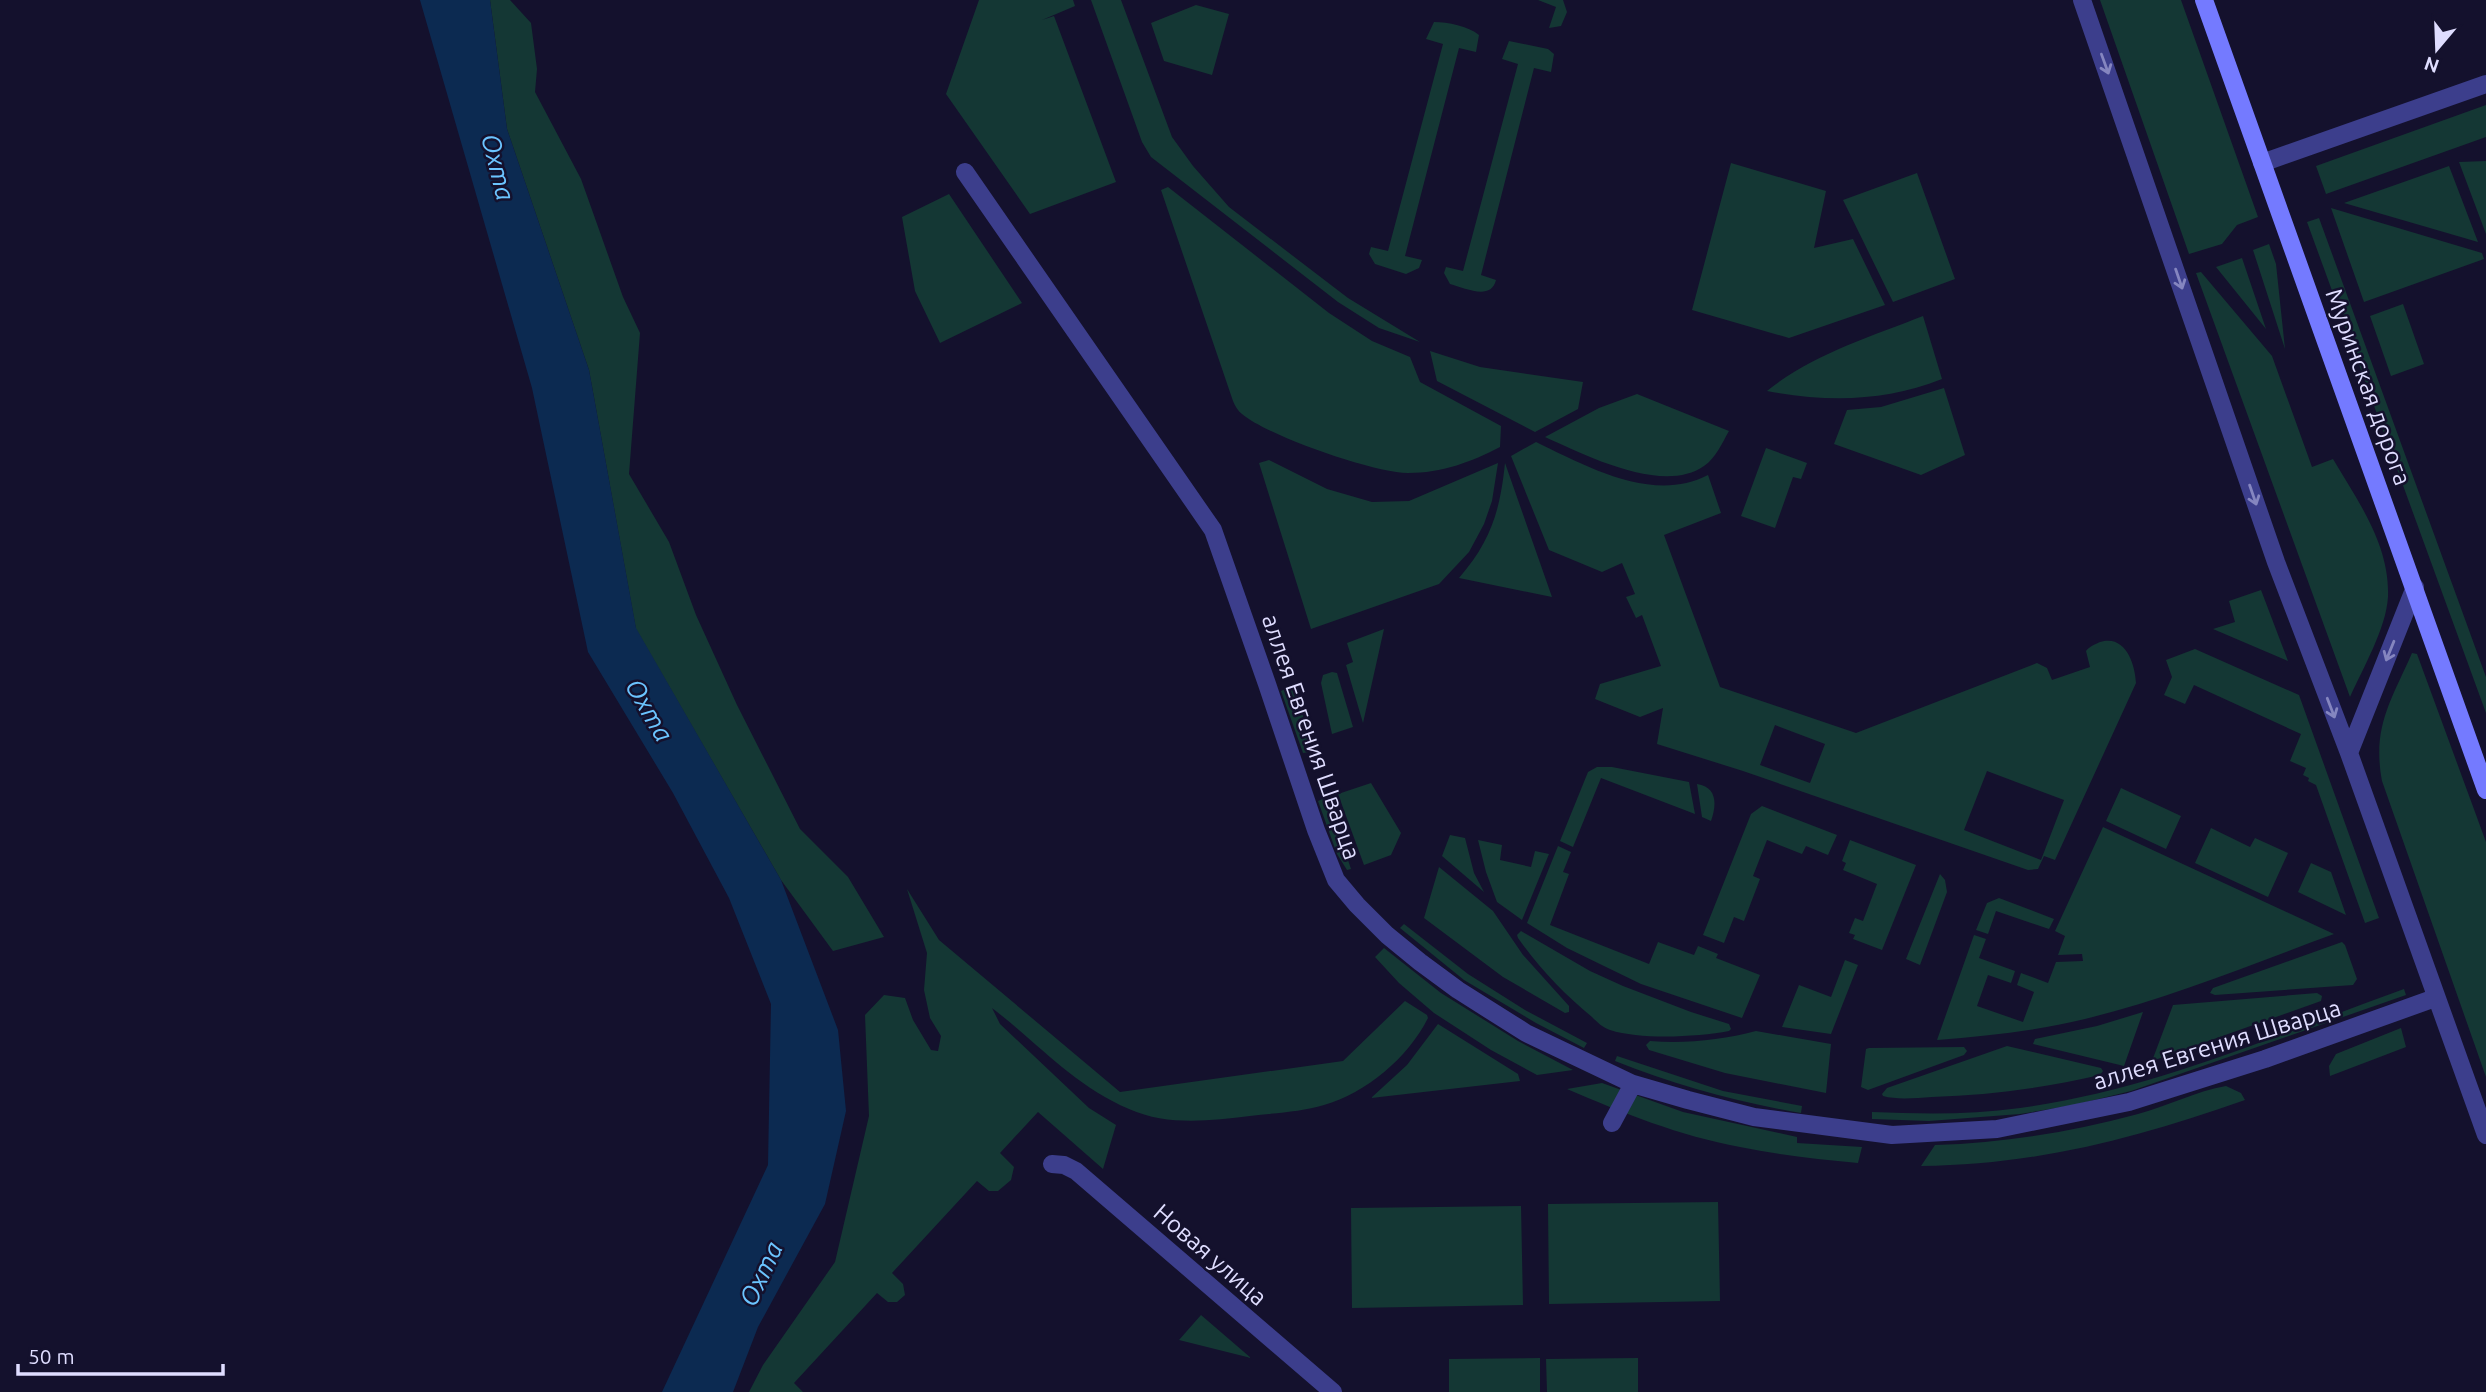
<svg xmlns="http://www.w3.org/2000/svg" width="2486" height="1392" viewBox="0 0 2486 1392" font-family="Ubuntu,sans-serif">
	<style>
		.green { fill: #143734; fill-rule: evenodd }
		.water { fill: #0c2a51 }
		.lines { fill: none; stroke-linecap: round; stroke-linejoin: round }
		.street { stroke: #3c3e8c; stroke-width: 18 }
		.secondary { stroke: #747aff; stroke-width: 18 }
		.oneway { stroke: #8586c0 }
		.labels { text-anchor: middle; stroke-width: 5; stroke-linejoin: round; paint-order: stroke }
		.street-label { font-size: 24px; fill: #dfddff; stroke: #14112d }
		.water-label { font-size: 26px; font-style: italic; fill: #6bc4ff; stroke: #14112d }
	</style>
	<rect width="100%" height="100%" fill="#14112d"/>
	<path class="green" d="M 490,0 L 510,0 L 531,23 L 537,69 L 535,92 L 581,179 L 623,297 L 640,333 L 629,474 L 669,542 L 696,615 L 737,705 L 800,829 L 848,877 L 884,937 L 833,951 L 781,880 L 636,629 L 589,370 L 507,129 Z
		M 979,0 L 1073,0 L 1075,6 L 1042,20 L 1054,16 L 1116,182 L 1030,214 L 946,94 Z
		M 1091,0 L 1121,0 L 1172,137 L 1193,166 L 1229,207 L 1348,298 L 1420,342 L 1379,328 L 1338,302 L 1151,157 L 1142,142 Z
		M 1538,0 L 1563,0 L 1567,12 L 1561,26 L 1549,28 L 1556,7 Z
		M 2100,0 L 2181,0 L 2258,217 L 2237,225 L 2222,244 L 2189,254 Z
		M 1196,5 L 1229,14 L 1212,75 L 1164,61 L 1151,23 Z
		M 1434,22 C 1448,22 1468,26 1479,35 L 1476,52 L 1459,48 L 1405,256 L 1422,260 L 1419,268 L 1406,274 L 1375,264 L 1369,254 L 1371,247 L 1388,251 L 1443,44 L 1426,39 Z
		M 1509,41 L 1548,49 L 1554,54 L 1551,72 L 1534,68 L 1481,275 L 1496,280 C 1491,301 1465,288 1450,284 L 1444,273 L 1446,267 L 1463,271 L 1518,64 L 1502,59 Z
		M 2486,105 L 2486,137 L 2326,194 L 2316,166 Z
		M 2486,161 L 2486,234 L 2459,162 Z
		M 1731,163 L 1826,191 L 1814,248 L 1853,239 L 1885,305 L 1789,338 L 1692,310 Z
		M 2449,166 L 2478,242 L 2344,203 Z
		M 1917,173 L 1955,279 L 1893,302 L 1843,200 Z
		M 1168,187 L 1329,313 L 1372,341 L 1410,357 L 1420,382 L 1501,426 L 1500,447 C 1471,462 1442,473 1408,473 C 1374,473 1268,436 1242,414 C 1238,411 1235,406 1233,401 L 1161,190 Z
		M 949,194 L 1022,303 L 940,343 L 915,291 L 902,217 Z
		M 2331,208 L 2482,253 L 2484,259 L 2364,302 Z
		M 2319,218 L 2486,677 L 2486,713 L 2307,222 Z
		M 2269,244 L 2276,264 L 2285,349 L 2253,250 Z
		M 2242,258 L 2266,329 L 2216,267 Z
		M 2201,272 L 2272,356 L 2312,467 L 2333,459 C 2358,501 2390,545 2388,597 C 2386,629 2363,668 2350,697 L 2196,273 Z
		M 2403,304 L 2424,364 L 2391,376 L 2370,316 Z
		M 1923,316 L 1942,379 C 1884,402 1827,402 1767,391 C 1811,355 1870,337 1923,316 Z
		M 1430,351 L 1480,367 L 1583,382 L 1578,409 L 1535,432 L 1437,381 Z
		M 1944,388 L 1965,455 L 1921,475 L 1834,444 L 1847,410 L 1881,407 Z
		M 1637,394 L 1729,431 C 1722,443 1716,458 1704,466 C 1663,495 1585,455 1545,437 L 1599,408 Z
		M 1536,442 C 1586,466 1653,504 1708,475 L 1721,513 L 1664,535 L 1720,687 L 1856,733 L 2037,663 L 2047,668 L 2052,680 L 2090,667 L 2086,651 C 2090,646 2094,645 2100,642 C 2125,634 2135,663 2136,683 L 2055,860 L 2044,856 L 2038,869 L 2028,870 L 1743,771 L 1657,744 L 1663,708 L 1640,717 L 1595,699 L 1600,684 L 1661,666 L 1642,615 L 1636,618 L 1626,597 L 1635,594 L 1622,563 L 1602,572 L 1549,550 L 1511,456 ZM 1775,725 L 1825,744 L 1810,783 L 1760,765 ZM 1987,771 L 2064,800 L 2041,860 L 1964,830 Z
		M 1766,448 L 1807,463 L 1801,479 L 1793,477 L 1775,528 L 1741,516 Z
		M 1269,460 L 1327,489 L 1372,502 L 1409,501 L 1498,463 L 1492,501 L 1484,524 L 1469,552 L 1439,584 L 1311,629 L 1259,463 Z
		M 1505,463 L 1552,597 L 1459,578 C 1491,541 1500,511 1505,463 Z
		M 2261,590 L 2288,661 L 2213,629 L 2235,622 L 2229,601 Z
		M 1384,629 L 1363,723 L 1346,665 L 1353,662 L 1347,643 Z
		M 2195,649 L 2299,695 L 2379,918 L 2365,923 L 2316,785 L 2308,781 L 2309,778 L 2303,775 L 2306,768 L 2290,761 L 2301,734 L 2194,685 L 2185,704 L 2164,695 L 2172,677 L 2166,660 Z
		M 2412,653 L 2417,654 L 2486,842 L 2486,1077 L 2382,781 C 2372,727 2391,701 2412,653 Z
		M 1332,672 L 1337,673 L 1353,727 L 1332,734 L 1321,683 L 1323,675 Z
		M 1292,686 L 1296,688 L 1311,748 L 1309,752 L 1303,753 L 1281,691 Z
		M 1597,767 L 1612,767 L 1689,782 L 1695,814 L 1601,778 L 1573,847 L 1560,841 L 1588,772 Z
		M 1371,783 L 1401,833 L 1391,855 L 1364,865 L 1338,794 Z
		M 1697,784 C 1717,787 1717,804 1711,821 L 1702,817 Z
		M 2121,788 L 2181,816 L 2166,849 L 2106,821 Z
		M 1327,797 L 1351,869 L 1347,870 L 1337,854 L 1318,801 Z
		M 1762,806 L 1837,835 L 1828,855 L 1806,846 L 1802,854 L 1767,840 L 1753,876 L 1760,879 L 1744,921 L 1734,917 L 1724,943 L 1703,935 L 1751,814 Z
		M 2103,827 L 2334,934 C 2252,964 2170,998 2085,1019 C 2036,1031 1987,1036 1937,1040 L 1974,935 L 1986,939 L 1979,958 L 2015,971 L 2011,983 L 1988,975 L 1977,1006 L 2023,1022 L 2034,992 L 2017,985 L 2021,973 L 2048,983 L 2056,962 L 2083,961 L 2082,954 L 2058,955 L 2065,936 L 2055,931 Z
		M 2211,828 L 2250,847 L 2255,838 L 2288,853 L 2268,897 L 2195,863 Z
		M 1450,835 L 1465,838 L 1474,873 L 1484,892 L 1442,856 Z
		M 1478,840 L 1502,845 L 1500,860 L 1531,867 L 1535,851 L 1549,854 L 1522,920 L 1497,902 L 1486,872 Z
		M 1850,840 L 1916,865 L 1882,950 L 1853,939 L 1855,935 L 1849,933 L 1855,918 L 1863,921 L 1877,884 L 1843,870 L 1846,863 L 1842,861 Z
		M 1558,846 L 1571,852 L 1563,872 L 1569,874 L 1550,925 L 1649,964 L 1658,942 L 1694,955 L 1698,946 L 1718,954 L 1716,958 L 1760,975 L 1742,1018 L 1641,984 L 1567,948 L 1527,923 Z
		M 2311,863 L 2331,872 L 2346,915 L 2298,892 Z
		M 1439,867 L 1493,911 L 1523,955 L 1569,1006 L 1569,1012 L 1565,1013 L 1503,977 L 1424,918 Z
		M 1940,874 L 1945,880 L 1947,892 L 1920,965 L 1906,959 Z
		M 907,889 L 939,940 L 1120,1092 L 1343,1061 L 1405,1001 L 1427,1015 L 1428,1018 C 1408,1058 1366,1093 1324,1105 C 1301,1112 1274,1113 1250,1116 C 1209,1121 1167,1126 1129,1109 C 1073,1085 1039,1044 992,1008 L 1000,1024 L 1089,1108 L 1116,1125 L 1103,1169 L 1038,1112 L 1000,1153 L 1014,1167 L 1011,1180 L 998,1191 L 989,1191 L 977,1181 L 892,1273 L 903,1284 L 905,1295 L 897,1302 L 888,1302 L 877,1293 L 794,1383 L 803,1392 L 749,1392 L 763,1365 L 835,1262 L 869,1116 L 865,1015 L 884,995 L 905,998 L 913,1020 L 931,1050 L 938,1051 L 941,1036 L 930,1018 L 924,990 L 927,953 Z
		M 1999,898 L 2054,919 L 2049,929 L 1996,911 L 1988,934 L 1976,930 L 1987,903 Z
		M 1404,924 L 1468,974 L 1525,1010 L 1587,1043 L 1584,1048 L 1536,1023 L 1464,980 L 1400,928 Z
		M 1521,931 L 1590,971 L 1623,986 L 1691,1012 L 1729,1024 L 1731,1029 L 1729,1031 C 1697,1037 1641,1040 1610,1030 C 1603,1028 1597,1022 1592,1017 C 1564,994 1539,968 1518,938 L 1517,935 Z
		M 2342,942 L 2345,945 L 2357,979 L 2353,985 L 2215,995 L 2210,993 L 2213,988 Z
		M 1384,948 L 1441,993 L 1518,1041 L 1573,1070 L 1537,1075 L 1491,1050 L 1434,1013 L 1399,983 L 1375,957 Z
		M 1845,960 L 1858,965 L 1831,1034 L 1782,1027 L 1799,985 L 1831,997 Z
		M 2404,989 L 2406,995 L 2131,1091 L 2074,1105 L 2020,1114 L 1929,1121 L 1872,1119 L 1872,1112 C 1921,1114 1971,1115 2020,1108 C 2153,1090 2279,1034 2404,989 Z
		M 2317,993 L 2322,996 L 2321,1001 L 2152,1061 L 2173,1005 Z
		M 2143,1012 L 2124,1066 L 2033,1044 L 2035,1039 L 2097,1026 Z
		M 1438,1024 L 1518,1074 L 1520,1081 L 1371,1098 L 1407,1065 Z
		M 2401,1028 L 2406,1047 L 2330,1076 L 2329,1066 L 2336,1054 Z
		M 1756,1031 L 1831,1044 L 1826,1093 L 1725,1073 L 1649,1050 L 1646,1045 L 1650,1041 C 1685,1044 1722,1040 1756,1031 Z
		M 2007,1046 L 2101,1068 L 2103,1071 L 2100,1075 C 2044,1088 1989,1095 1932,1097 C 1916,1098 1897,1100 1883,1096 L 1882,1094 L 1887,1088 Z
		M 1964,1047 L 1967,1051 L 1964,1055 L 1868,1090 L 1861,1087 L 1866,1049 L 1869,1048 Z
		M 1617,1056 L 1723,1091 L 1802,1106 L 1801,1113 C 1737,1102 1675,1085 1615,1061 Z
		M 1602,1083 L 1683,1112 L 1797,1137 L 1797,1143 L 1862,1147 L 1858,1163 C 1818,1159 1779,1155 1740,1147 C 1680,1136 1623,1113 1567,1089 Z
		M 2226,1086 L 2241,1093 L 2245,1100 C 2137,1138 2036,1165 1921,1166 L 1935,1145 C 2004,1143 2071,1132 2138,1114 C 2167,1106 2197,1091 2226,1086 Z
		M 1718,1202 L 1720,1301 L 1549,1304 L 1548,1204 Z
		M 1521,1206 L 1523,1305 L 1352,1308 L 1351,1208 Z
		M 1201,1315 L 1251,1358 L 1179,1340 Z
		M 1540,1358 L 1540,1392 L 1449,1392 L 1449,1359 Z
		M 1638,1358 L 1638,1392 L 1547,1392 L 1546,1359 Z"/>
	<path class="water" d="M 420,0 L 490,0 L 507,129 L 589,370 L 636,628 L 781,880 L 838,1030 L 846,1111 L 825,1204 L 758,1327 L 733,1392 L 662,1392 L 768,1165 L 771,1004 L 729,898 L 673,793 L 588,652 L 532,388 Z"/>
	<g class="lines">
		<path class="street" d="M 2082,0 L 2276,562 L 2349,753 L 2486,1135
			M 2262,163 L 2486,84
			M 965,172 L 1213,530 L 1267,684 L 1316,830 L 1336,880 L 1357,905 L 1387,935 L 1420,962 L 1458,990 L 1526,1033 L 1633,1084 L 1688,1100 L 1754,1117 L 1892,1135 L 1997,1129 L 2129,1102 L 2265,1059 L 2435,998
			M 2349,753 L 2415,587
			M 1612,1123 L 1633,1084
			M 1052,1164 L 1064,1165 L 1076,1171 L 1333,1392"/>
		<path class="secondary" d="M 2204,0 L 2486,790"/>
	</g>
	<defs><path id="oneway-shaft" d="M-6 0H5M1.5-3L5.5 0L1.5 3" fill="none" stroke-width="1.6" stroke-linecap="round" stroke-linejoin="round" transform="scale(1.75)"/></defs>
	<g class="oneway">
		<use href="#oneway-shaft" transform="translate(2105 64) rotate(70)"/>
		<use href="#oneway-shaft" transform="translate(2179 279) rotate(71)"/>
		<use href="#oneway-shaft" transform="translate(2253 495) rotate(71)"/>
		<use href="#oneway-shaft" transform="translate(2390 651) rotate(112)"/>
		<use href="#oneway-shaft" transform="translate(2331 708) rotate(69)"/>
	</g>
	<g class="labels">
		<g class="street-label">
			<text transform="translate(2368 387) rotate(70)" y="8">Муринская дорога</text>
			<text transform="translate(1311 737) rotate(71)" y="8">аллея Евгения Шварца</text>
			<text transform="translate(2217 1045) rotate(-17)" y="8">аллея Евгения Шварца</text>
			<text transform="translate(1210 1255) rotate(41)" y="8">Новая улица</text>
		</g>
		<g class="water-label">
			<text transform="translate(498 167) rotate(76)" y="9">Охта</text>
			<text transform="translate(649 710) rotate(60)" y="9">Охта</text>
			<text transform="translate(761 1274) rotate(-65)" y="9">Охта</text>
		</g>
	</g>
	<g transform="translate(2437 49) rotate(199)" stroke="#14112d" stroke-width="5" paint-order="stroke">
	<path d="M0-5L12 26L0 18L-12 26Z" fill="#dfddff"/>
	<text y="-10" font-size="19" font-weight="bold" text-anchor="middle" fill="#dfddff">N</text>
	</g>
	<path d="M18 1364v10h205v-10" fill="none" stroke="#dfddff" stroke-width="3.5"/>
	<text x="28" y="1364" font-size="21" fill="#dfddff" stroke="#14112d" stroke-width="5" paint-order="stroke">50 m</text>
</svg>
